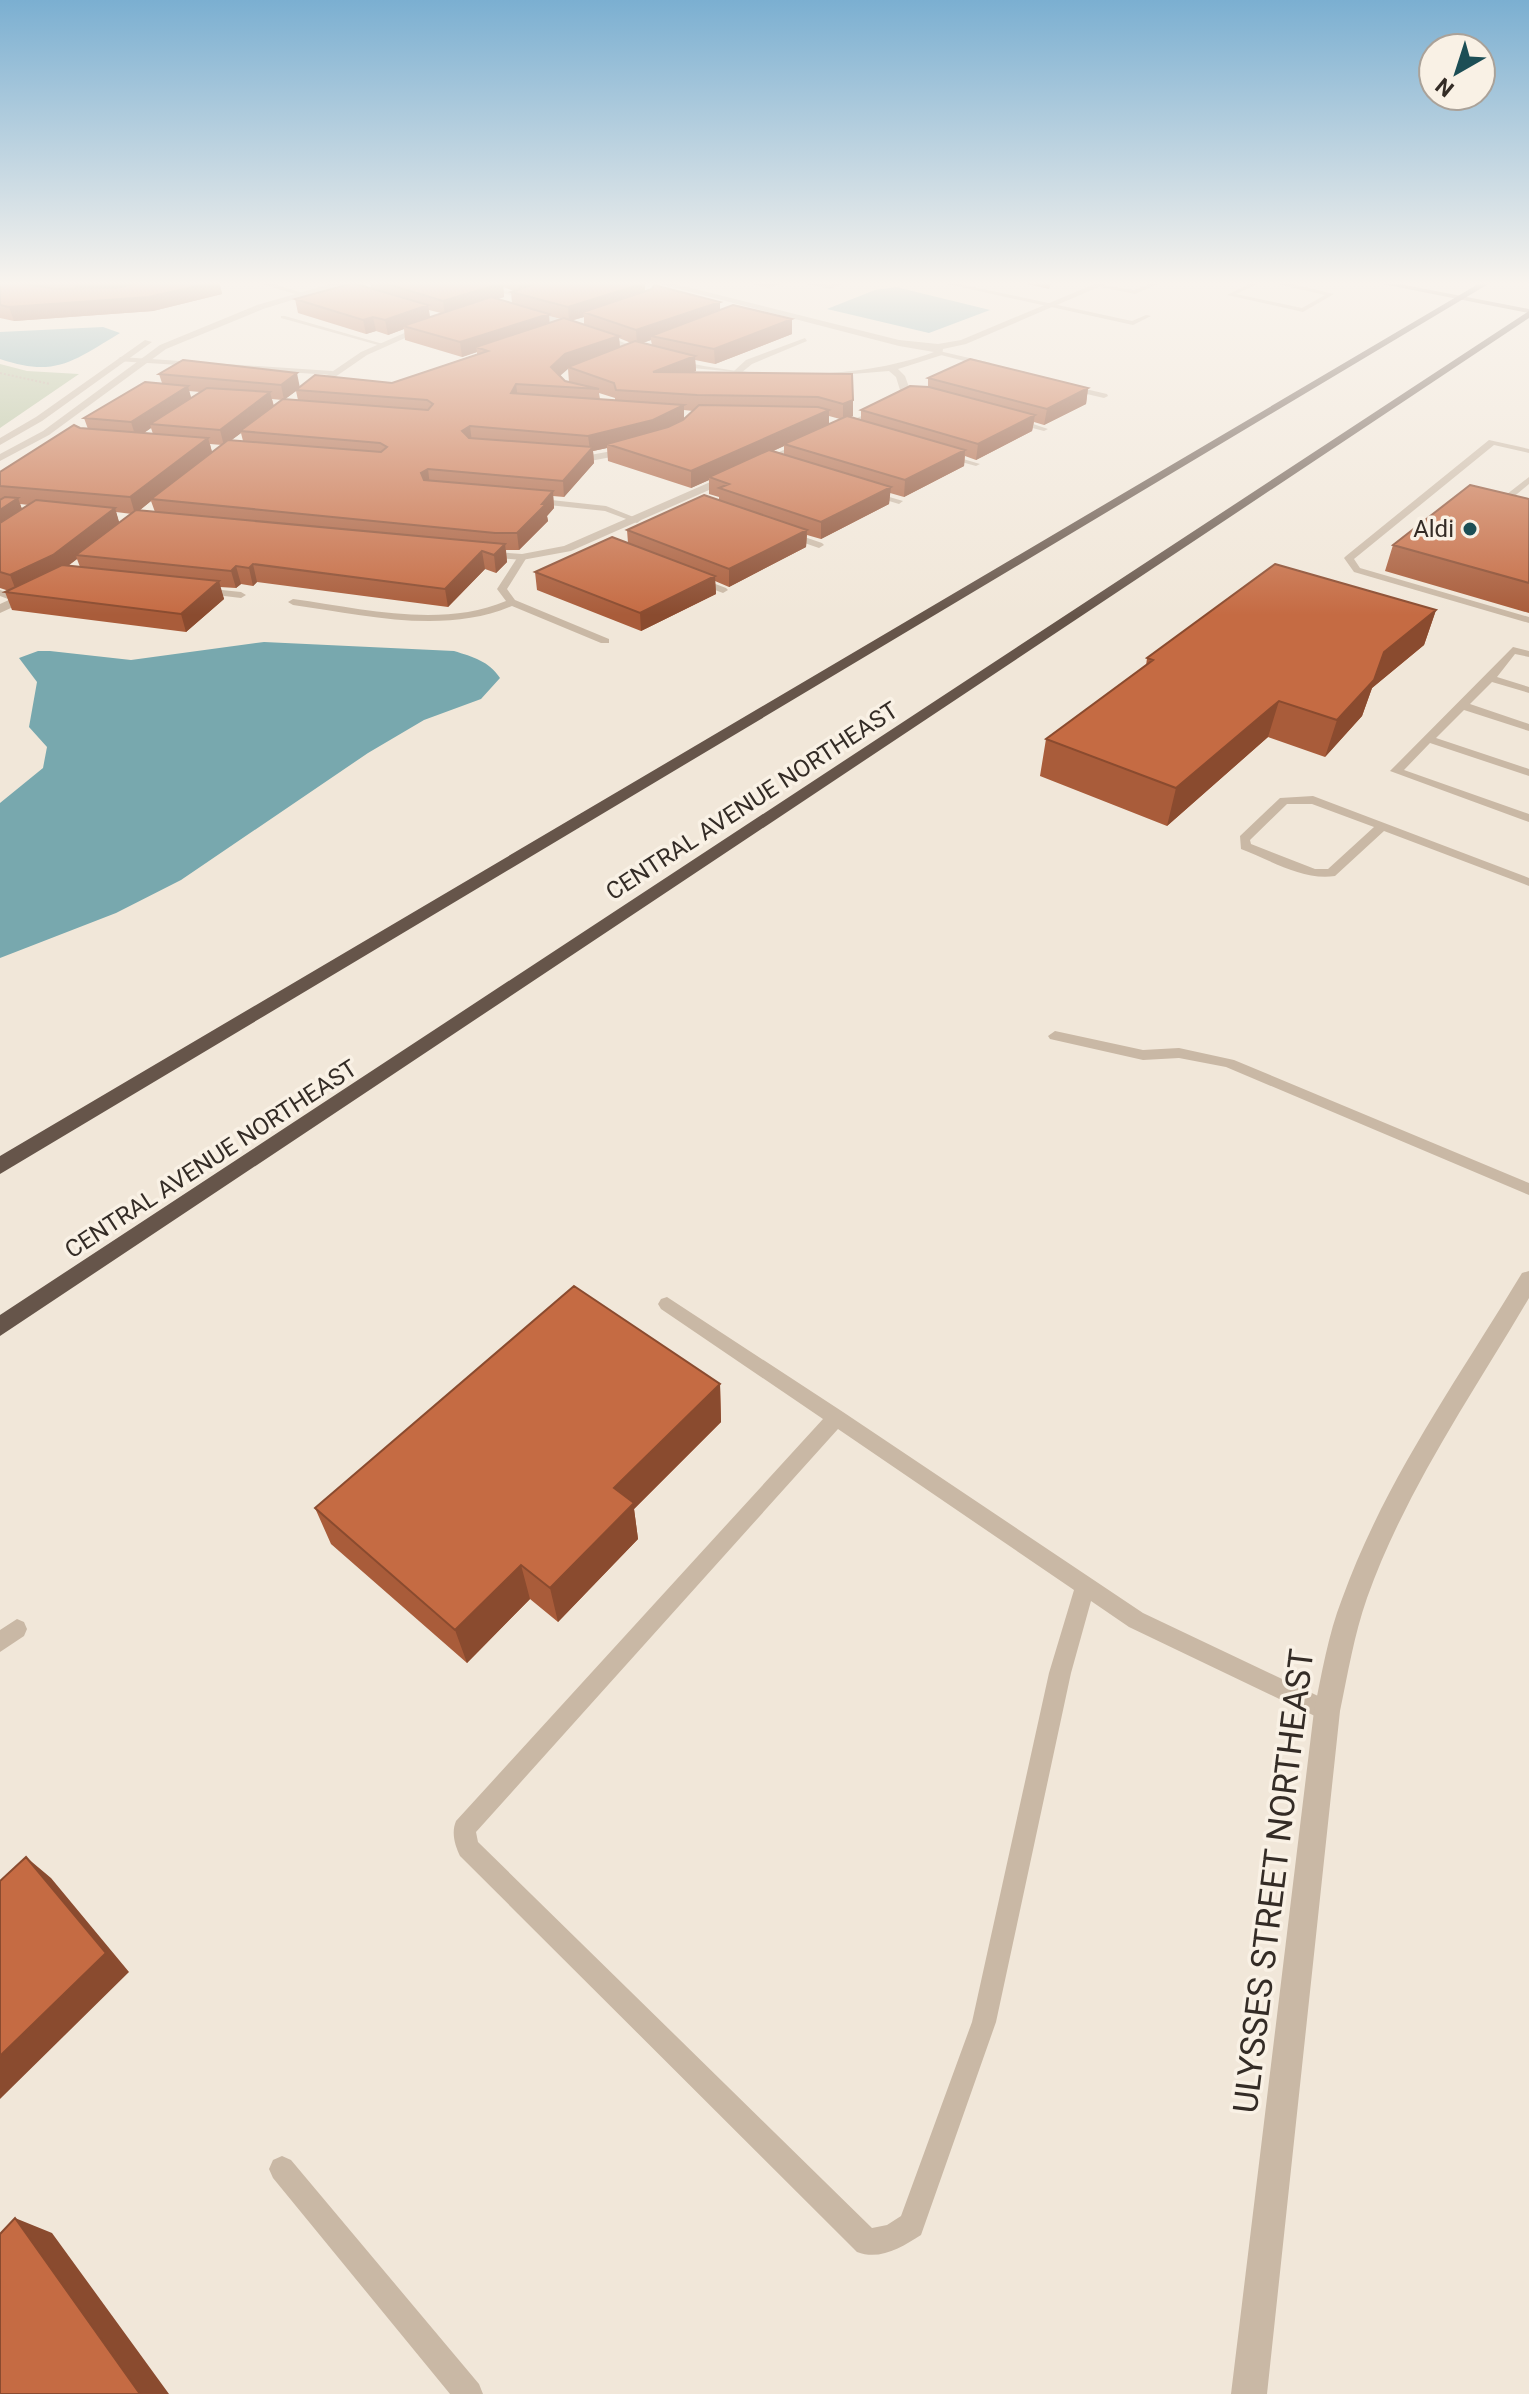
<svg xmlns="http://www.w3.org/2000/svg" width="1529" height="2394" viewBox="0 0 1529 2394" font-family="Roboto,sans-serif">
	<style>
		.green { fill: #b0bf99 }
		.water { fill: #78a8ae }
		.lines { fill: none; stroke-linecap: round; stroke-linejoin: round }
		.path { stroke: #b4a28f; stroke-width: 2; stroke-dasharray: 2 2; stroke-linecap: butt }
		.service { fill: #c9b8a5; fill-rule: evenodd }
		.minor { fill: #c9b8a5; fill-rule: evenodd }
		.tertiary { fill: #c9b8a5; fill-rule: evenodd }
		.secondary { fill: #9c8777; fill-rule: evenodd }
		.trunk { fill: #66554a; fill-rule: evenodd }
		.wall { fill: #a95c3a; fill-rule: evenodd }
		.shaded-wall { fill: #8a4b2f }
		.building { fill: #c56b43; stroke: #8a4b2f; stroke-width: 2 }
		.poi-dot { fill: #1c4e55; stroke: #f9f1e5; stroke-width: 3 }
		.labels { text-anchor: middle; stroke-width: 7; stroke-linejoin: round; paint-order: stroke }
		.far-poi-label { font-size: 24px; fill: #342c26; stroke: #f9f1e5; text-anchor: end }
		.far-street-label { font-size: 24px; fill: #342c26; stroke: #f9f1e5 }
		.near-street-label { font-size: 34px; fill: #342c26; stroke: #f9f1e5 }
	</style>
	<rect width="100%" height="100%" fill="#f1e7d9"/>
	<path class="green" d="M 0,364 L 27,371 L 79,374 L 0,428 Z"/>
	<path class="water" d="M 896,287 L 990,310 L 929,333 L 827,309 L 875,290 Z
		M 103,327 L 120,333 C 73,361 56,378 0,359 L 0,332 Z
		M 264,642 L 454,651 C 473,657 489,661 500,678 L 481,699 L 424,720 L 368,753 L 181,880 L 116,913 L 0,958 L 0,803 L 43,768 L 47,747 L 29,727 L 37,682 L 19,658 L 38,651 L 50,651 L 131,660 Z"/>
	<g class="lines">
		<path class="path" d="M 0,373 L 50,384"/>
		<path class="service" d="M 458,280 L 468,280 L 525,297 L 520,298 Z
			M 739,280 L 768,284 L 779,280 L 807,280 L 829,285 L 851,280 L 830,289 L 802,283 L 784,283 L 768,288 Z
			M 929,280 L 941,280 L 1132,321 L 1146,315 L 1151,316 L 1133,325 Z
			M 1159,280 L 1168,280 L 1135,294 L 1095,286 L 1098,284 L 1134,290 Z
			M 1257,280 L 1276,280 L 1334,294 L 1303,312 L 1227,295 ZM 1264,281 L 1325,295 L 1302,308 L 1236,294 Z
			M 281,316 L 285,316 L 383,344 L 378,345 L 281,318 Z
			M 805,338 L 807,341 L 752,364 L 741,373 L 734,371 L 746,360 Z
			M 939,351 L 991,363 L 992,365 L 988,367 L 937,354 Z
			M 120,357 L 332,371 L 336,373 L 332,375 L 117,361 Z
			M 1068,385 L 1107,394 L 1108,396 L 1104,398 L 1065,389 Z
			M 1009,418 L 1015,418 L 1048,429 L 1044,431 L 1009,422 Z
			M 1489,440 L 1529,449 L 1529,453 L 1494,445 L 1354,559 L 1360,568 L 1529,617 L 1529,623 L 1354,572 L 1344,558 L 1346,556 Z
			M 943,453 L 980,464 L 976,466 L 943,457 Z
			M 1529,477 L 1529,484 L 1499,509 L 1493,509 L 1493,505 Z
			M 869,491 L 903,501 L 899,504 L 869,495 Z
			M 533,498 L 606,506 L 641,520 L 637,523 L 605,511 L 530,503 L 529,501 Z
			M 787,531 L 822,543 L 824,545 L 819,548 L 784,536 L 784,532 Z
			M 522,554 L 527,557 L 507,589 L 515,600 L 609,639 L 609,643 L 601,643 L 512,606 C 444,635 364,615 293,605 L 288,602 L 293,599 C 361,608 440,629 506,601 L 497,589 L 519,555 Z
			M 697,577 L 726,588 L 728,590 L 723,593 L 694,582 L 692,580 Z
			M 202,588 L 241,592 L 246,595 L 241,598 L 199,593 L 199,589 Z
			M 0,590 L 22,598 L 24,600 L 19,603 L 0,596 Z
			M 1513,647 L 1529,651 L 1529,657 L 1515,654 L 1497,677 L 1529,687 L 1529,693 L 1492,682 L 1470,704 L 1529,724 L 1529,731 L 1464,710 L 1436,738 L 1529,769 L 1529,776 L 1430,743 L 1404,770 L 1529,814 L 1529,822 L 1390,771 Z
			M 1313,796 L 1529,878 L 1529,886 L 1384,831 L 1335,876 C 1303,881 1270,860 1241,849 L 1240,836 L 1280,798 ZM 1287,804 L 1312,804 L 1374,827 L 1328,869 L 1315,869 L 1251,844 L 1250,840 Z
			M 1055,1031 L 1143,1050 L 1179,1048 L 1234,1060 L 1529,1183 L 1529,1195 L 1226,1067 L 1179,1058 L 1143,1060 L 1050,1039 L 1048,1036 Z
			M 667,1297 L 843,1412 L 1143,1613 L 1335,1704 L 1338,1711 L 1335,1718 L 1327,1722 L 1319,1718 L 1129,1627 L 1091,1601 L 1071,1673 L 996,2022 L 921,2235 C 902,2247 880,2261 857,2252 L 460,1856 C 455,1845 451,1833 456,1821 L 823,1419 L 661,1309 L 658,1304 L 661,1299 ZM 838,1429 L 1074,1590 L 1049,1673 L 972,2022 L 901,2216 L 887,2225 L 872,2228 L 478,1842 L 476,1832 Z
			M 17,1619 L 24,1622 L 27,1629 L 24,1636 L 0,1652 L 0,1630 Z
			M 282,2156 L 291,2160 L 479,2384 L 483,2394 L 450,2394 L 273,2178 L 269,2169 L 273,2160 Z"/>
		<path class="minor" d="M 248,280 L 261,280 L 306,294 L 302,296 Z
			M 645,280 L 659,280 L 899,340 L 938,344 L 961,340 L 1104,280 L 1115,280 L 966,344 L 943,349 L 942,355 L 898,369 L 905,376 L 910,390 L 896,404 L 881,414 L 571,551 L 522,560 L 477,556 L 475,554 L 481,551 L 522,554 L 564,546 L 866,414 L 890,400 L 900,390 L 896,377 L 889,371 L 803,378 L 692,368 L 651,358 L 596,338 L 520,316 L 520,312 C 557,312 613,340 649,352 C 732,380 853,383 934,352 L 899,346 Z
			M 425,324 L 432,326 L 367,355 L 309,395 L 301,393 L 361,352 Z
			M 634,447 L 639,450 L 638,452 L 590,461 L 562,456 L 567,453 L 590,455 Z
			M 33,589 L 39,593 L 37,596 L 0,613 L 0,604 Z"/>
		<path class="tertiary" d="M 344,280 L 357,280 L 263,309 L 166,349 L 49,435 L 0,461 L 0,454 L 43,431 L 160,345 L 257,305 Z
			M 145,340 L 152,342 L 42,421 L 0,445 L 0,438 L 36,417 Z
			M 1529,1271 L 1529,1298 C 1472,1395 1405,1491 1367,1598 C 1354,1635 1348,1673 1340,1711 L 1267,2394 L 1231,2394 L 1314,1711 C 1322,1673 1328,1635 1342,1599 C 1384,1482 1458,1379 1522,1273 Z"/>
		<path class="secondary" d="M 1362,280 L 1379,280 L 1529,309 L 1529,313 Z"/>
		<path class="trunk" d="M 1485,280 L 1495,280 L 0,1174 L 0,1156 Z
			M 1529,311 L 1529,318 L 0,1336 L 0,1315 Z"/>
	</g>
	<path class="wall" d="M 0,280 L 8,281 L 7,280 L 219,280 L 222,294 L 153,311 L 14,321 L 0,318 Z
		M 370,280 L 633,280 L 645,291 L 720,310 L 792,319 L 792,334 L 715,364 L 695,360 L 696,371 L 692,373 L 852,374 L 853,416 L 850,417 L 861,420 L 861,410 L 928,387 L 928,378 L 1088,388 L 1086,404 L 1044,425 L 1034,422 L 1032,431 L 976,460 L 965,456 L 964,466 L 904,497 L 890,493 L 889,504 L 821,539 L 807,535 L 806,547 L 729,587 L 715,581 L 716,594 L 641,631 L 537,590 L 535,572 L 628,543 L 627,530 L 719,501 L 719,497 L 709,494 L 709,480 L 691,488 L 608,461 L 607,448 L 593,451 L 594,463 L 564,497 L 553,496 L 554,508 L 547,516 L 548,521 L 519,550 L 506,550 L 507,562 L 496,573 L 485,569 L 448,607 L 257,582 L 253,586 L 241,584 L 236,588 L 220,587 L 224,599 L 186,632 L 12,610 L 5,592 L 9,591 L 0,588 L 0,472 L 80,428 L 88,429 L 84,418 L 162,383 L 159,374 L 300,387 L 392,383 L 477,354 L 477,352 L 462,357 L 405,340 L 404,329 L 388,335 L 376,331 L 366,334 L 298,313 L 295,299 L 371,288 ZM 503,287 L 514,291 L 511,292 L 512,303 L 497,299 L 504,297 ZM 429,310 L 441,313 L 430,317 ZM 549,316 L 561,319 L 549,323 ZM 584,317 L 584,324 L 572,321 L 574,320 ZM 619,338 L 631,343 L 620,347 ZM 651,340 L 652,346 L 642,343 ZM 566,369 L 568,369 L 569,382 L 565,381 L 560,375 ZM 189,391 L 200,392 L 191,398 ZM 296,391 L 298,400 L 285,399 ZM 599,393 L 615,398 L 615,400 L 600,399 ZM 272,399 L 282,400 L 274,406 ZM 684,410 L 693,411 L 684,418 ZM 829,416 L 840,419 L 829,424 ZM 151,428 L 153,434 L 144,433 ZM 241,433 L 243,441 L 231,440 ZM 210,444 L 222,445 L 212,453 ZM 784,446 L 784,455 L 773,451 ZM 151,501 L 155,512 L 140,510 ZM 20,504 L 29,505 L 22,509 ZM 116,512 L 132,514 L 119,523 ZM 77,559 L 80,567 L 68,566 Z
		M 1010,280 L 1052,280 L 1049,289 Z
		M 1529,499 L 1529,613 L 1385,571 L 1393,545 Z
		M 1436,610 L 1424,645 L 1372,688 L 1362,716 L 1325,757 L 1268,737 L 1167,826 L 1040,776 L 1046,739 L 1146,666 L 1147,658 Z
		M 720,1384 L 721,1422 L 634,1509 L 638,1539 L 558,1622 L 530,1599 L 467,1663 L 331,1544 L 315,1508 Z"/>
	<path class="shaded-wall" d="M 72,280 L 177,280 L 77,294 Z
		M 518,280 L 558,280 L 519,292 Z
		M 219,281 L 222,294 L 153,311 L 14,321 L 9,307 Z
		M 503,283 L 504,297 L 445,315 L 443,301 Z
		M 645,283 L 645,296 L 583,312 L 584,317 L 569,321 L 568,307 Z
		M 720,302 L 720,316 L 651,336 L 651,340 L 637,345 L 636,330 Z
		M 428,305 L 430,319 L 403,326 L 404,329 L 388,335 L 385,320 Z
		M 549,314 L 550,328 L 476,347 L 477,352 L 462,357 L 460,342 Z
		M 373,317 L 376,331 L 366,334 L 363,320 Z
		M 792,319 L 792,334 L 715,364 L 714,349 Z
		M 619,336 L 620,351 L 568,367 L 568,369 L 553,382 L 551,367 L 565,354 Z
		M 695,356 L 696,371 L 654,388 L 653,372 Z
		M 297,373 L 300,388 L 296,390 L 296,391 L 284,400 L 281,385 Z
		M 516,384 L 518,399 L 511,393 Z
		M 188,386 L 192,401 L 150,424 L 151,428 L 136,438 L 131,422 Z
		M 1088,388 L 1086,404 L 1044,425 L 1047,409 Z
		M 270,392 L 274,408 L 240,431 L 241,433 L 224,446 L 220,430 Z
		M 853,400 L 853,416 L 843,420 L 843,404 Z
		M 684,405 L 684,420 L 654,436 L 607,444 L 607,448 L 593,451 L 594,463 L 564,497 L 563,481 L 590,450 L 588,436 Z
		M 829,410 L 829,426 L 784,444 L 784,446 L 713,478 L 709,477 L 709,480 L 691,488 L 691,471 Z
		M 1035,415 L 1032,431 L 976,460 L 978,444 Z
		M 470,426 L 472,442 L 462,431 Z
		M 208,438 L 213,455 L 151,499 L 151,501 L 135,514 L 130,497 Z
		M 965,450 L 964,466 L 904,497 L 905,480 Z
		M 428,469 L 430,486 L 424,490 L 421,473 Z
		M 891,487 L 889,504 L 821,539 L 821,522 Z
		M 553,491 L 554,508 L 547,516 L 548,521 L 519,550 L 517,533 Z
		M 18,498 L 24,515 L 0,531 L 0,510 Z
		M 115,508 L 120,525 L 76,555 L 77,559 L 59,572 L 17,593 L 10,575 Z
		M 807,530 L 806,547 L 729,587 L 729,569 Z
		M 505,544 L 507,562 L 496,573 L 494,555 Z
		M 482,551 L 485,569 L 448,607 L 445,589 Z
		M 253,564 L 257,582 L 253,586 L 249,568 Z
		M 236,566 L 241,584 L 236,588 L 231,571 Z
		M 715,576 L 716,594 L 641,631 L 640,613 Z
		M 219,581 L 224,599 L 186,632 L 181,614 Z
		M 1436,610 L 1424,645 L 1372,688 L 1362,716 L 1325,757 L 1337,720 L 1384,652 Z
		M 1279,701 L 1268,737 L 1167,826 L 1176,788 Z
		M 720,1384 L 721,1422 L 634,1509 L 638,1539 L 558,1622 L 550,1588 L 614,1488 Z
		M 521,1565 L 530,1599 L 467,1663 L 455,1630 Z
		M 26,1857 L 51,1878 L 129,1972 L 0,2099 L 0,2056 Z
		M 15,2218 L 52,2233 L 169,2394 L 140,2394 Z"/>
	<path class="building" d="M 0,280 L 56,289 L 116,288 L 153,280 L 219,281 L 149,297 L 9,307 L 0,305 Z
		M 374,280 L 493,280 L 503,283 L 443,301 Z
		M 547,280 L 633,280 L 645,283 L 568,307 L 511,292 Z
		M 353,283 L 428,305 L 385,320 L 373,317 L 363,320 L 295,299 Z
		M 654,285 L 720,302 L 636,330 L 583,312 L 652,289 Z
		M 491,297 L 549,314 L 460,342 L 403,326 Z
		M 733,305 L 792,319 L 714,349 L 651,336 Z
		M 564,318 L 619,336 L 565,354 L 551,367 L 565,381 L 599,389 L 516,384 L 511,393 L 684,405 L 653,420 L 588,436 L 470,426 L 462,431 L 469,438 L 593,447 L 563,481 L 428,469 L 421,473 L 424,480 L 553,491 L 542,504 L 546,504 L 517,533 L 495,533 L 151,499 L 228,440 L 381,452 L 387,447 L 380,443 L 240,431 L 283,399 L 428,410 L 433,404 L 427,400 L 296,390 L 315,375 L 392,383 L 488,351 L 476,347 Z
		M 635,341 L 695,356 L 653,372 L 852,374 L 853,400 L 843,404 L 818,397 L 697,395 L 616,390 L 614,383 L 568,367 Z
		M 970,359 L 1088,388 L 1047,409 L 928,378 Z
		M 183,360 L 297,373 L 281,385 L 159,374 Z
		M 145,382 L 188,386 L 131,422 L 84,418 Z
		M 910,386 L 929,387 L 1035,415 L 978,444 L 861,410 Z
		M 207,388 L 270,392 L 220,430 L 150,424 Z
		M 699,405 L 818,407 L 829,410 L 691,471 L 607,444 L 668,427 L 683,420 Z
		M 847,416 L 965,450 L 905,480 L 784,444 Z
		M 74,425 L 80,428 L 208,438 L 130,497 L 0,486 L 0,472 Z
		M 769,450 L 891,487 L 821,522 L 719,488 L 729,484 L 709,477 Z
		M 1470,485 L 1529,499 L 1529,583 L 1393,545 Z
		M 704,495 L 807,530 L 729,569 L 627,530 Z
		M 5,497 L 18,498 L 0,510 L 0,500 Z
		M 36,500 L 115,508 L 53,555 L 10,575 L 0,572 L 0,523 Z
		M 136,510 L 505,544 L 494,555 L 482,551 L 445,589 L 253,564 L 249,568 L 236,566 L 231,571 L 76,555 Z
		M 612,537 L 715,576 L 640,613 L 535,572 Z
		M 1275,564 L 1436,610 L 1384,652 L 1374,680 L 1337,720 L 1279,701 L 1176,788 L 1046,739 L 1153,660 L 1147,658 Z
		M 62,565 L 219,581 L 181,614 L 5,592 Z
		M 574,1286 L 720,1384 L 614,1488 L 634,1503 L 550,1588 L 521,1565 L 455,1630 L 315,1508 Z
		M 26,1857 L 106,1953 L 0,2056 L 0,1881 Z
		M 15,2218 L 140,2394 L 0,2394 L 0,2234 Z"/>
	<linearGradient id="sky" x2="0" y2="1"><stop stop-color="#7bafd1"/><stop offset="0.46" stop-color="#f9f4ee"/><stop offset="1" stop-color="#f9f4ee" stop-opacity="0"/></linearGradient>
	<rect width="1529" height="615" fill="url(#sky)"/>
	<circle class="poi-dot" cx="1470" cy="529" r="8"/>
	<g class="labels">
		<g class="far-poi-label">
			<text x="1454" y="537">Aldi</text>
		</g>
		<g class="far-street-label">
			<text transform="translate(752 801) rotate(-33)" y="8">CENTRAL AVENUE NORTHEAST</text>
			<text transform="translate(211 1159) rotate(-33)" y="8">CENTRAL AVENUE NORTHEAST</text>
		</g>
		<g class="near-street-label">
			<text transform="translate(1273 1881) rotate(-83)" y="12">ULYSSES STREET NORTHEAST</text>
		</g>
	</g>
	<g transform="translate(1457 72) rotate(219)"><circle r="38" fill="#f9f1e5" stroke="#aaa299" stroke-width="2"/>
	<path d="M0-6L14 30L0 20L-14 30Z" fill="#1c4e55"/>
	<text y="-12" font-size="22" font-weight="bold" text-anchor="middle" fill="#342c26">N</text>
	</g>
</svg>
